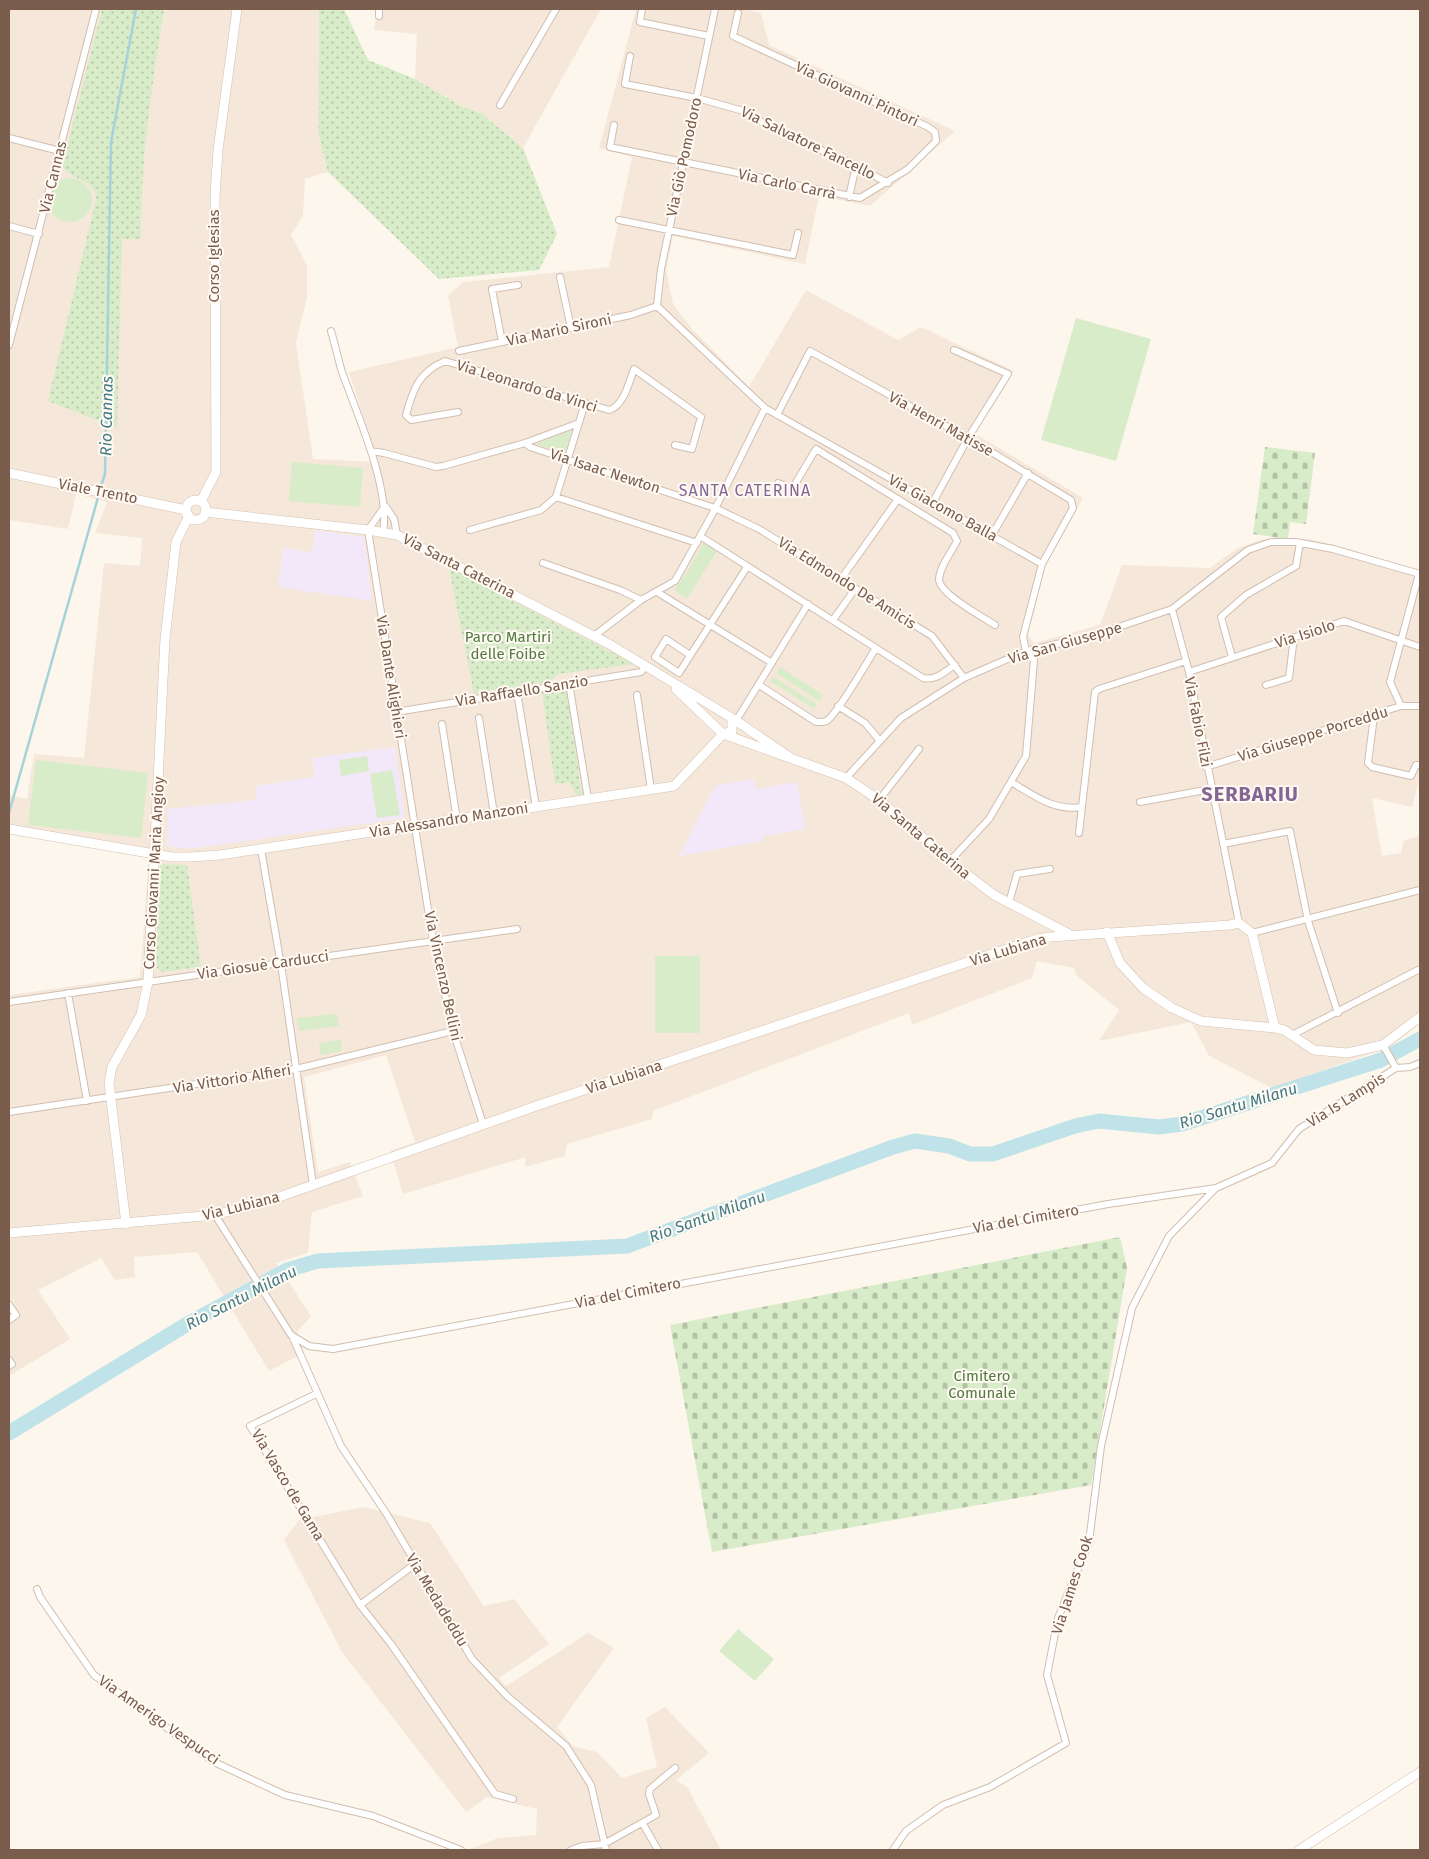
<svg xmlns="http://www.w3.org/2000/svg" width="1429" height="1859" viewBox="0 0 1429 1859" font-family="'Fira Sans',sans-serif">
	<style>
		.residential { fill: #f5e8da }
		.education { fill: #f3e8fa }
		.green { fill: #d8ecc9 }
		.cemetery { fill: url(#cemetery-stones) }
		.park { fill: url(#park-dots) }
		.lines { fill: none; stroke-linecap: round; stroke-linejoin: round }
		.stream { stroke: #a5d3da; stroke-width: 2.5 }
		.river { stroke: #bfe3e8; stroke-width: 15 }
		.street-casing { stroke: #d1beb0; stroke-width: 8 }
		.secondary-casing { stroke: #d6c0b0; stroke-width: 10 }
		.street { stroke: #fff; stroke-width: 6 }
		.secondary { stroke: #fff; stroke-width: 9 }
		.labels { text-anchor: middle; stroke-width: 4; stroke-linejoin: round; paint-order: stroke }
		.street-label { font-size: 15px; fill: #7a5c4d; stroke: #fffaf3 }
		.park-label { font-size: 15px; fill: #537a41; stroke: #fffaf3 }
		.water-label { font-size: 16px; font-style: italic; fill: #437c86; stroke: #fffaf3 }
		.neighbourhood-label { font-size: 16px; letter-spacing: 1px; fill: #846695; stroke: #fffaf3 }
		.district-label { font-size: 20px; font-weight: bold; letter-spacing: 1px; fill: #846695; stroke: #fffaf3 }
	</style>
	<defs>
		<pattern id="cemetery-stones" width="16" height="16" patternUnits="userSpaceOnUse" patternTransform="scale(1.25)"><rect width="16" height="16" fill="#d8ecc9"/><path d="M2 7V4a2 2 0 0 1 4 0v3zM10 15v-3a2 2 0 0 1 4 0v3z" fill="#b4c2a5"/></pattern>
		<pattern id="park-dots" width="8" height="8" patternUnits="userSpaceOnUse" patternTransform="scale(1.25)"><rect width="8" height="8" fill="#d8ecc9"/><path d="M2 2h.1M6 6h.1" fill="none" stroke="#b4c2a5" stroke-width="1.8" stroke-linecap="round"/></pattern>
	</defs>
	<rect width="100%" height="100%" fill="#fdf6ec"/>
	<path class="residential" d="M 9,9 L 319,9 L 318,133 L 328,172 L 305,179 L 303,216 L 291,235 L 307,265 L 307,298 L 296,343 L 313,459 L 378,462 L 349,372 L 458,347 L 448,296 L 463,282 L 609,267 L 632,157 L 599,148 L 636,9 L 743,9 L 761,13 L 769,45 L 955,131 L 870,206 L 819,196 L 805,264 L 673,236 L 666,270 L 673,304 L 693,330 L 749,387 L 806,290 L 898,340 L 921,327 L 1014,371 L 974,433 L 1083,498 L 1045,565 L 1028,634 L 1034,643 L 1100,625 L 1122,565 L 1210,568 L 1238,548 L 1263,539 L 1309,539 L 1340,546 L 1420,571 L 1420,776 L 1412,807 L 1372,798 L 1382,856 L 1401,853 L 1404,840 L 1420,836 L 1420,1023 L 1390,1047 L 1272,1088 L 1209,1056 L 1191,1022 L 1099,1041 L 1119,1010 L 1076,975 L 1074,968 L 1037,961 L 1032,978 L 912,1025 L 909,1013 L 653,1111 L 652,1119 L 567,1144 L 565,1156 L 525,1167 L 526,1157 L 403,1194 L 390,1151 L 415,1142 L 386,1055 L 304,1077 L 318,1172 L 350,1162 L 363,1196 L 312,1212 L 308,1253 L 276,1263 L 311,1316 L 297,1332 L 304,1353 L 269,1371 L 197,1252 L 134,1257 L 135,1277 L 115,1280 L 101,1258 L 38,1290 L 70,1339 L 9,1376 L 9,995 L 140,977 L 149,858 L 9,833 L 9,795 L 27,799 L 34,754 L 84,758 L 104,563 L 140,566 L 142,538 L 95,533 L 107,502 L 76,494 L 68,529 L 9,520 Z
		M 377,9 L 601,9 L 523,148 L 481,113 L 461,106 L 415,79 L 417,34 L 374,30 Z
		M 363,1507 L 430,1523 L 484,1606 L 514,1599 L 549,1644 L 499,1678 L 506,1686 L 588,1633 L 614,1648 L 557,1727 L 573,1746 L 597,1752 L 622,1778 L 657,1767 L 646,1718 L 665,1707 L 709,1753 L 676,1780 L 687,1787 L 721,1850 L 467,1850 L 498,1838 L 536,1835 L 537,1809 L 487,1797 L 466,1812 L 342,1652 L 284,1540 L 299,1520 Z"/>
	<path class="education" d="M 315,530 L 364,537 L 372,601 L 278,587 L 283,548 L 312,552 Z
		M 395,747 L 405,818 L 189,849 L 167,846 L 168,809 L 257,800 L 255,786 L 315,777 L 312,758 Z
		M 753,779 L 756,789 L 797,782 L 805,829 L 763,836 L 763,841 L 679,856 L 715,786 Z"/>
	<path class="green" d="M48 200a22 22 0 1 1 44 0a22 22 0 1 1-44 0Z
		M 1076,318 L 1151,339 L 1116,461 L 1041,440 Z
		M 572,430 L 565,453 L 536,444 Z
		M 292,462 L 363,468 L 360,507 L 289,501 Z
		M 704,541 L 717,551 L 687,599 L 674,590 L 688,571 Z
		M 780,667 L 823,695 L 819,701 L 776,673 Z
		M 773,677 L 817,704 L 814,709 L 770,681 Z
		M 367,756 L 369,771 L 341,776 L 339,760 Z
		M 36,760 L 148,773 L 141,838 L 28,825 Z
		M 392,770 L 400,815 L 377,818 L 370,774 Z
		M 655,956 L 700,956 L 700,1033 L 655,1033 Z
		M 337,1014 L 339,1026 L 299,1031 L 297,1018 Z
		M 341,1040 L 342,1051 L 321,1055 L 319,1043 Z
		M 738,1629 L 774,1659 L 755,1681 L 719,1651 Z"/>
	<path class="cemetery" d="M 1265,447 L 1315,453 L 1306,524 L 1290,522 L 1288,539 L 1253,534 Z
		M 1120,1237 L 1127,1268 L 1091,1485 L 712,1552 L 670,1325 Z"/>
	<path class="park" d="M 102,9 L 164,9 C 152,85 140,162 141,239 L 122,239 L 117,428 L 48,401 L 96,199 C 97,179 71,181 62,166 Z
		M 319,9 L 344,9 L 368,60 L 415,79 L 461,106 L 481,113 L 523,148 L 557,234 L 539,270 L 439,279 L 328,172 L 318,133 Z
		M 449,568 L 634,664 L 558,674 L 551,681 L 474,694 Z
		M 566,688 L 582,794 L 576,795 L 570,782 L 555,784 L 542,692 Z
		M 160,864 L 187,865 L 201,967 L 161,972 L 156,966 Z"/>
	<g class="lines">
		<path class="stream" d="M 100,489 L 105,474 L 111,142 L 136,9
			M 9,813 L 99,494"/>
		<path class="river" d="M 9,1433 L 189,1323 L 287,1270 L 318,1261 L 627,1246 L 893,1147 L 915,1141 L 949,1146 L 970,1154 L 993,1154 L 1075,1126 L 1099,1121 L 1159,1127 L 1182,1124 L 1381,1060 L 1420,1039"/>
		<defs>
			<path id="street" d="M 642,9 L 640,22 L 709,36
				M 379,16 L 379,9
				M 630,56 L 625,84 L 697,98 L 747,112 L 766,125 L 856,166 L 888,183
				M 500,105 L 556,9
				M 614,125 L 610,147 L 860,198 L 908,169 L 936,141 L 935,132 L 928,127 L 733,36 L 738,13
				M 9,138 L 60,151
				M 849,197 L 856,166
				M 619,220 L 793,255 L 798,233
				M 9,226 L 39,234
				M 560,277 L 571,328
				M 657,306 L 765,408 L 1042,564
				M 657,306 L 661,269 L 715,9
				M 331,331 C 335,344 338,359 342,372 C 357,414 391,489 383,532
				M 502,342 L 492,289 L 518,285
				M 9,345 L 96,9
				M 459,351 L 631,315 L 657,306
				M 458,412 L 411,420 L 406,415 C 413,389 419,372 445,361 L 609,410 C 624,406 629,382 634,369 L 701,417 L 692,449 L 675,445
				M 777,415 L 810,351 L 968,438 L 1071,500 L 1073,508 L 1042,564 L 1023,637 L 1026,651 L 1034,660 L 1026,756 L 989,819 L 950,861
				M 525,443 L 530,447 L 715,508 L 759,529 L 932,636 L 964,678
				M 371,451 L 384,453 L 436,467 L 443,466 L 525,443 L 579,423
				M 778,483 L 792,489 L 816,449 L 953,533 L 957,541 C 951,553 940,566 939,579 C 939,594 983,617 995,625
				M 556,497 L 697,543
				M 933,502 L 968,438 L 1008,374 L 954,350
				M 385,506 L 368,530 L 433,941 L 453,1031 L 483,1124
				M 386,507 L 394,519 L 397,535
				M 470,530 L 541,510 L 556,497 L 585,403
				M 992,535 L 1028,473
				M 700,536 L 923,678 C 936,681 944,672 955,665
				M 543,563 L 620,590 L 641,600
				M 841,579 L 898,499
				M 657,592 L 772,663
				M 1172,609 L 1189,672 L 1239,923
				M 833,620 L 855,589
				M 594,636 L 641,600 L 675,581 L 714,511 L 765,408
				M 690,655 L 666,639 L 655,657 L 679,673 L 747,567
				M 1232,657 L 1221,617 L 1246,595 L 1296,566 L 1300,543
				M 1189,672 L 1344,621 L 1420,647
				M 569,683 L 588,799
				M 759,685 L 816,722 C 820,722 824,723 828,720 C 841,708 865,665 876,648
				M 1266,685 L 1289,678 L 1294,637
				M 517,692 L 536,807
				M 637,695 L 651,790
				M 838,706 L 865,723 L 880,741
				M 1401,706 L 1390,682 L 1419,574
				M 396,712 L 641,672 L 645,667
				M 739,716 L 808,604
				M 1374,716 L 1368,763 L 1372,767 L 1411,776 L 1416,765 L 1420,765
				M 479,718 L 494,814
				M 442,724 L 457,820
				M 1206,767 L 1401,706 L 1420,706
				M 846,778 L 901,718 L 964,678 L 1026,651 L 1092,636 L 1172,609 L 1248,550 L 1271,542 L 1296,542 L 1333,549 L 1420,574
				M 1011,782 C 1035,796 1053,811 1082,807
				M 879,800 L 919,749
				M 1140,802 L 1211,789
				M 1079,833 L 1095,692 L 1099,689 L 1186,661
				M 1223,844 L 1290,831 L 1308,921 L 1338,1013
				M 261,849 L 282,971 L 313,1185
				M 1009,903 L 1017,874 L 1050,869
				M 1252,933 L 1420,890
				M 68,993 L 87,1101
				M 9,1002 L 517,929
				M 1292,1035 L 1420,969
				M 1383,1045 L 1396,1068 L 1410,1067 L 1420,1063
				M 9,1112 L 296,1069 L 453,1031
				M 215,1215 L 291,1335 L 309,1346 L 333,1349 L 1108,1204 L 1216,1188 L 1272,1163 L 1299,1129 L 1396,1068
				M 9,1305 L 16,1315 L 9,1320
				M 293,1338 L 341,1446 L 386,1513 L 472,1659 L 507,1696 L 566,1746 L 591,1785 L 606,1850
				M 9,1360 L 12,1364 L 9,1366
				M 316,1394 L 250,1426 L 360,1605 L 391,1644 L 495,1794 L 513,1799
				M 37,1589 L 40,1597 L 94,1675 L 214,1762 L 285,1795 L 373,1816 L 461,1850
				M 360,1605 L 415,1564
				M 643,1824 L 658,1850
				M 571,1850 L 582,1846 L 604,1844 L 656,1815 L 649,1794 L 650,1789 L 675,1768
				M 893,1850 L 906,1831 L 943,1805 L 990,1787 L 1066,1743 L 1047,1675 L 1058,1618 L 1089,1542 L 1101,1446 L 1132,1308 L 1169,1236 L 1216,1188"/>
			<path id="secondary" d="M 9,473 L 186,510
				M186 510a10 10 0 1 1 20 0a10 10 0 1 1-20 0Z
				M 201,501 L 216,472 L 215,196 L 218,150 L 237,9
				M 205,512 L 368,530 L 397,535 L 609,644 L 732,718 L 791,758
				M 676,689 L 723,734 L 846,778 L 879,800 L 956,866 L 994,895 L 1069,934
				M 9,829 L 172,857 L 190,857 L 220,855 L 674,786 L 723,734 L 732,731 L 732,718
				M 1107,932 L 1120,963 L 1143,988 L 1172,1008 L 1201,1021 L 1275,1028 L 1284,1030 L 1314,1050 L 1347,1053 L 1383,1045 L 1420,1017
				M 126,1224 L 109,1083 L 112,1067 L 141,1015 L 148,982 L 165,639 L 176,542 L 189,516
				M 9,1233 L 215,1215 L 265,1202 L 539,1105 L 1037,939 L 1050,937 L 1230,925 L 1239,923 L 1252,933 L 1275,1028
				M 1299,1850 L 1420,1772"/>
		</defs>
		<use href="#street" class="street-casing"/>
		<use href="#secondary" class="secondary-casing"/>
		<use href="#street" class="street"/>
		<use href="#secondary" class="secondary"/>
	</g>
	<g class="labels">
		<g class="street-label">
			<text transform="translate(857 94) rotate(25)" y="5">Via Giovanni Pintori</text>
			<text transform="translate(808 143) rotate(26)" y="5">Via Salvatore Fancello</text>
			<text transform="translate(684 157) rotate(-78)" y="5">Via Giò Pomodoro</text>
			<text transform="translate(53 177) rotate(-76)" y="5">Via Cannas</text>
			<text transform="translate(787 184) rotate(12)" y="5">Via Carlo Carrà</text>
			<text transform="translate(214 256) rotate(-90)" y="5">Corso Iglesias</text>
			<text transform="translate(559 330) rotate(-12)" y="5">Via Mario Sironi</text>
			<text transform="translate(527 386) rotate(17)" y="5">Via Leonardo da Vinci</text>
			<text transform="translate(941 424) rotate(29)" y="5">Via Henri Matisse</text>
			<text transform="translate(605 471) rotate(18)" y="5">Via Isaac Newton</text>
			<text transform="translate(98 491) rotate(11)" y="5">Viale Trento</text>
			<text transform="translate(943 508) rotate(29)" y="5">Via Giacomo Balla</text>
			<text transform="translate(459 566) rotate(27)" y="5">Via Santa Caterina</text>
			<text transform="translate(847 583) rotate(32)" y="5">Via Edmondo De Amicis</text>
			<text transform="translate(1305 634) rotate(-18)" y="5">Via Isiolo</text>
			<text transform="translate(1065 643) rotate(-16)" y="5">Via San Giuseppe</text>
			<text transform="translate(391 677) rotate(81)" y="5">Via Dante Alighieri</text>
			<text transform="translate(522 691) rotate(-9)" y="5">Via Raffaello Sanzio</text>
			<text transform="translate(1198 722) rotate(79)" y="5">Via Fabio Filzi</text>
			<text transform="translate(1313 734) rotate(-17)" y="5">Via Giuseppe Porceddu</text>
			<text transform="translate(449 820) rotate(-9)" y="5">Via Alessandro Manzoni</text>
			<text transform="translate(921 836) rotate(40)" y="5">Via Santa Caterina</text>
			<text transform="translate(154 873) rotate(-87)" y="5">Corso Giovanni Maria Angioy</text>
			<text transform="translate(1008 950) rotate(-17)" y="5">Via Lubiana</text>
			<text transform="translate(263 965) rotate(-8)" y="5">Via Giosuè Carducci</text>
			<text transform="translate(443 976) rotate(78)" y="5">Via Vincenzo Bellini</text>
			<text transform="translate(624 1077) rotate(-18)" y="5">Via Lubiana</text>
			<text transform="translate(232 1079) rotate(-9)" y="5">Via Vittorio Alfieri</text>
			<text transform="translate(1346 1100) rotate(-32)" y="5">Via Is Lampis</text>
			<text transform="translate(241 1206) rotate(-14)" y="5">Via Lubiana</text>
			<text transform="translate(1026 1219) rotate(-10)" y="5">Via del Cimitero</text>
			<text transform="translate(628 1293) rotate(-11)" y="5">Via del Cimitero</text>
			<text transform="translate(288 1485) rotate(59)" y="5">Via Vasco de Gama</text>
			<text transform="translate(1072 1585) rotate(-72)" y="5">Via James Cook</text>
			<text transform="translate(437 1600) rotate(59)" y="5">Via Medadeddu</text>
			<text transform="translate(159 1720) rotate(35)" y="5">Via Amerigo Vespucci</text>
		</g>
		<g class="park-label">
			<text x="508" y="642">Parco Martiri<tspan x="508" dy="17">delle Foibe</tspan></text>
			<text x="982" y="1381">Cimitero<tspan x="982" dy="17">Comunale</tspan></text>
		</g>
		<g class="water-label">
			<text transform="translate(106 416) rotate(-89)" y="6">Rio Cannas</text>
			<text transform="translate(1238 1105) rotate(-17)" y="6">Rio Santu Milanu</text>
			<text transform="translate(707 1216) rotate(-20)" y="6">Rio Santu Milanu</text>
			<text transform="translate(241 1297) rotate(-27)" y="6">Rio Santu Milanu</text>
		</g>
		<g class="neighbourhood-label">
			<text x="745" y="496">SANTA CATERINA</text>
		</g>
		<g class="district-label">
			<text x="1250" y="801">SERBARIU</text>
		</g>
	</g>
	<rect width="1429" height="1859" fill="none" stroke="#7a5c4d" stroke-width="20"/>
</svg>
